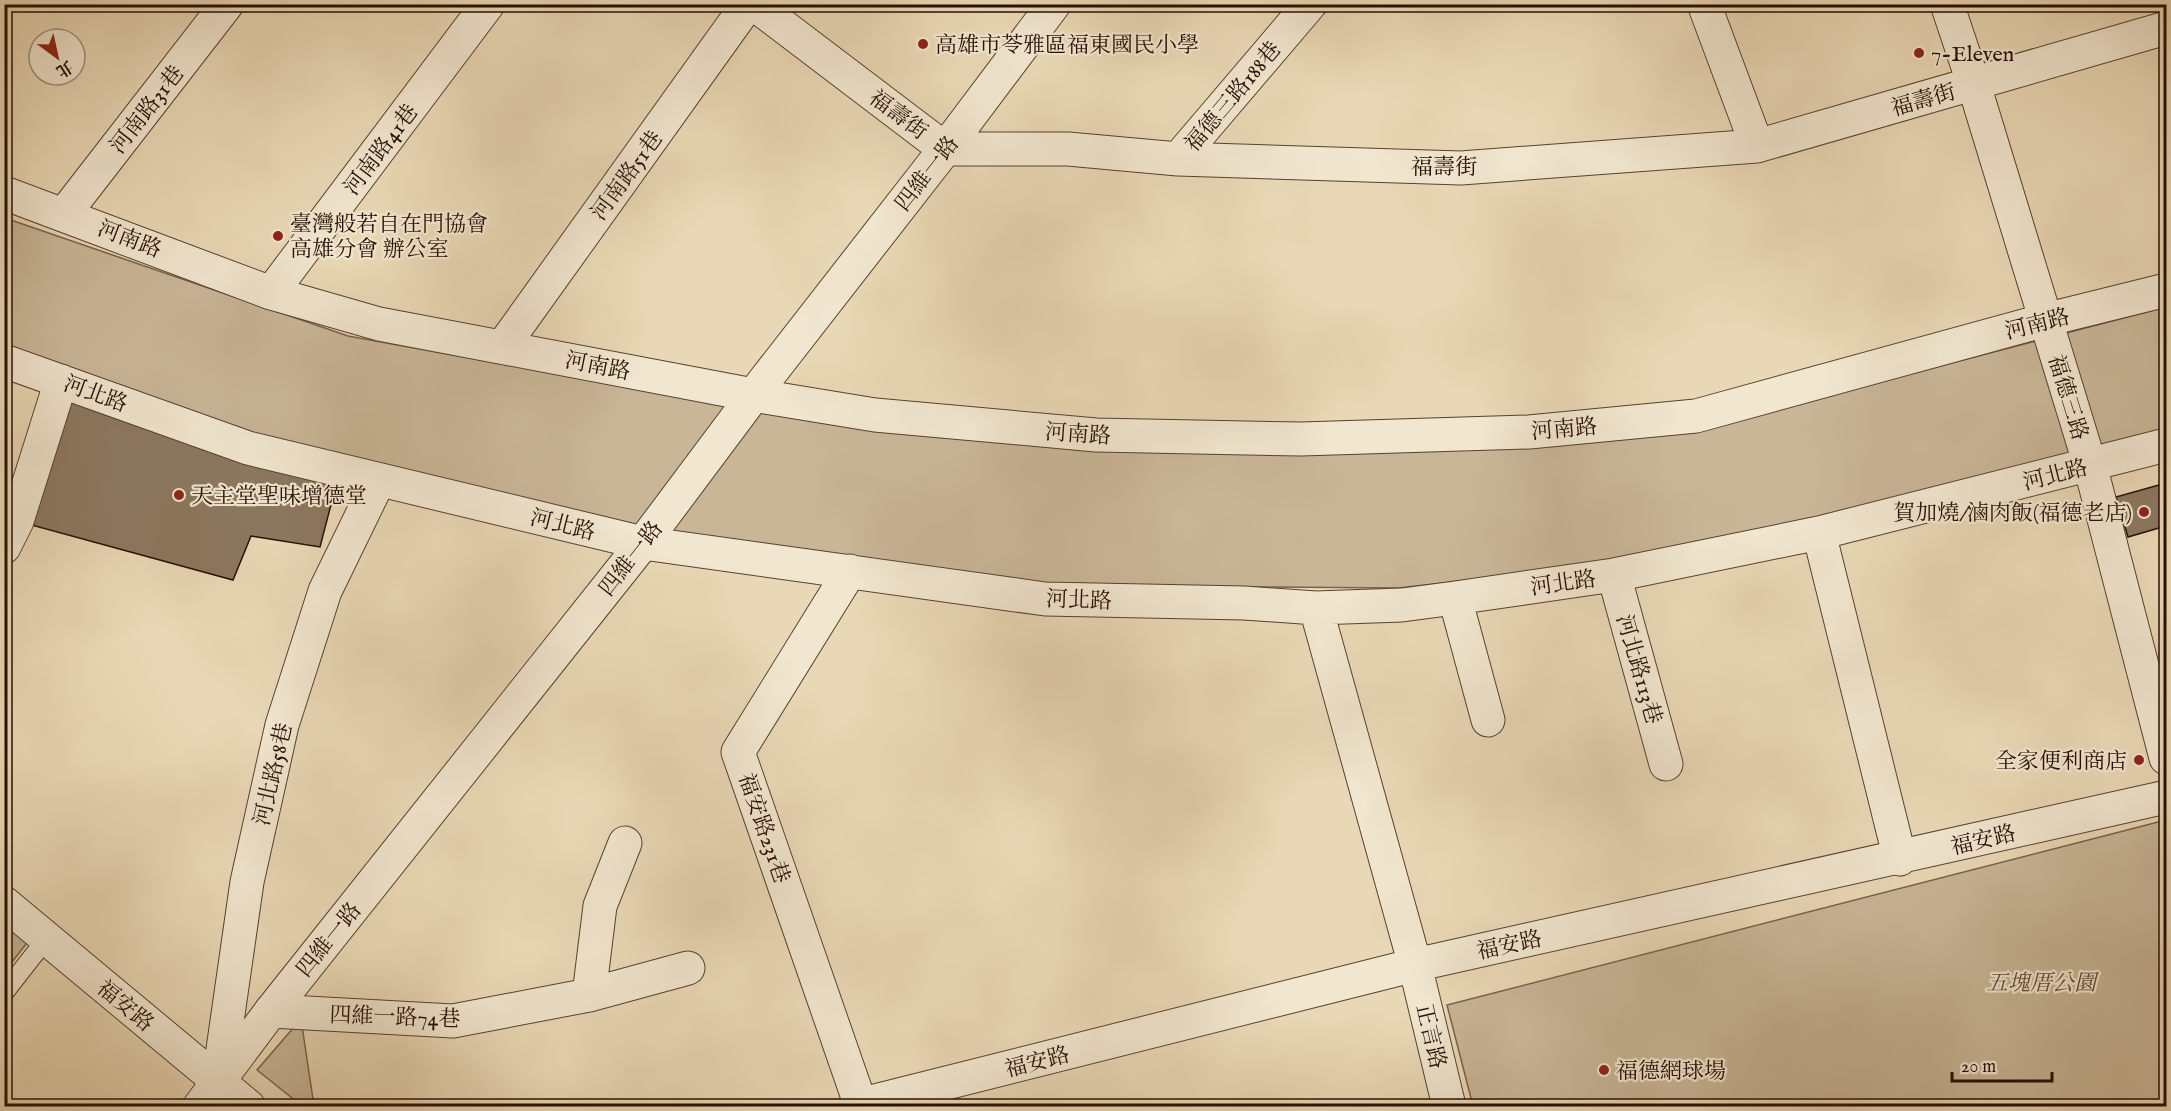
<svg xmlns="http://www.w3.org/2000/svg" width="2171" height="1111" viewBox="0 0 2171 1111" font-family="'IM FELL English','Noto Serif TC',serif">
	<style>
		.green { fill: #c8b697; stroke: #77624d; stroke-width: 1.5 }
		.building { fill: #8b7860; stroke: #260f03; stroke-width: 1.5 }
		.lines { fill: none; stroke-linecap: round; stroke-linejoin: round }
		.service-casing { stroke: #574130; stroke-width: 20 }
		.minor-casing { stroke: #574130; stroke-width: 35 }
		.tertiary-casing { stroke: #574130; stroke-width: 35 }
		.service { stroke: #f1e6cf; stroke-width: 18 }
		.minor { stroke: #f1e6cf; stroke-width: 33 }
		.tertiary { stroke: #f1e6cf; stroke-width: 33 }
		.poi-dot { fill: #8f2418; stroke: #f1e6cf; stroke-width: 2 }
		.labels { text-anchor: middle; stroke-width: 4.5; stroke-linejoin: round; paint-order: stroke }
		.poi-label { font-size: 22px; fill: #260f03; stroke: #f1e6cf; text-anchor: start }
		.street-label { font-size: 22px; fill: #260f03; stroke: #f1e6cf }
		.park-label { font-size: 22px; font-style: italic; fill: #5f4937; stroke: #f1e6cf }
	</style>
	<rect width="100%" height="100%" fill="#e9d8b5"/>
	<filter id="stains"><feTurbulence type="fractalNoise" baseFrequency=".00333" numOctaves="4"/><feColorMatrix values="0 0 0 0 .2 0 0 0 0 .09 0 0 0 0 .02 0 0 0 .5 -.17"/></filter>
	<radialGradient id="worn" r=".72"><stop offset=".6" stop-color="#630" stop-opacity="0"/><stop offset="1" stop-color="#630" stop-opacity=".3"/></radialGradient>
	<path class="green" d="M 5,218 L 348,336 L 870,430 L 1703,428 L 2166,307 L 2166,452 L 1600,565 L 1399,588 L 1046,585 L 669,533 L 257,435 L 5,347 Z
		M 2166,820 L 2166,1106 L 1473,1106 L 1447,1005 Z
		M 4,920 L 30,939 L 5,971 L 4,971 Z
		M 301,1019 L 314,1106 L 302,1106 L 257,1070 Z"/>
	<path class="building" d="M 61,381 L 340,470 L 320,547 L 251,536 L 233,580 L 17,521 Z
		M 2166,483 L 2166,526 L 2128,537 L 2116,497 Z"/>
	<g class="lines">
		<defs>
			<path id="service" d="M 4,993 L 47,938"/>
			<path id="minor" d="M 754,4 L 945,149 L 1068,149 L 1178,159 L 1461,168 L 1757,146 L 2166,28
				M 1704,4 L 1757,146
				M 1947,4 L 1974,85 L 2090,465 L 2166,758
				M 1178,159 L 1310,4
				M 4,193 L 271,293 L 379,324 L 753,395 L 875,415 L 1096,435 L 1301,439 L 1529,432 L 1696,416 L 2045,320 L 2166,290
				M 65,213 L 227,4
				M 271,293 L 488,4
				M 503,346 L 748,4
				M 4,361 L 248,448 L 643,543 L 1045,599 L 1244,603 L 1316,608 L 1402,605 L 1455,598 L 1614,575 L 1819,533 L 2166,445
				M 1819,533 L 1900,859
				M 4,547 L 17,521 L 61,381
				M 850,571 L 738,752 L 861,1106
				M 1614,575 L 1666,764
				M 1455,598 L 1488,720
				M 1316,608 L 1415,965 L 1449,1106
				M 4,903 L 248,1106
				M 589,995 L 600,906 L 625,843
				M 271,1011 L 453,1021 L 589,995 L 688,968
				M 218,1084 L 247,882 L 282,725 L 325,591 L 379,480
				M 855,1106 L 1415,965 L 2166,797"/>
			<path id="tertiary" d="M 200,1106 L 271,1011 L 643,543 L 765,380 L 945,149 L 1054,4"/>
		</defs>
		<use href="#service" class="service-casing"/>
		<use href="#minor" class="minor-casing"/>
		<use href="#tertiary" class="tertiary-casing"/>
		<use href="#service" class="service"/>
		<use href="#minor" class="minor"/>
		<use href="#tertiary" class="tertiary"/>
	</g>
	<g class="poi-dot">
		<circle cx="923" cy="44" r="6"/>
		<circle cx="1919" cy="53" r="6"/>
		<circle cx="278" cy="236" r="6"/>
		<circle cx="179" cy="495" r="6"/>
		<circle cx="2144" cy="512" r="6"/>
		<circle cx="2139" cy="760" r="6"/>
		<circle cx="1604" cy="1070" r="6"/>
	</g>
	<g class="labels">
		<g class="poi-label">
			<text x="935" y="52">高雄市苓雅區福東國民小學</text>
			<text x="1931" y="61">7-Eleven</text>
			<text x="290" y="231">臺灣般若自在門協會<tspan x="290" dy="25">高雄分會 辦公室</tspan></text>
			<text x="191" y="503">天主堂聖味增德堂</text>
			<text x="2132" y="520" text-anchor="end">賀加燒/滷肉飯(福德老店)</text>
			<text x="2127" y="768" text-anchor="end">全家便利商店</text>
			<text x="1616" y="1078">福德網球場</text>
		</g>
		<g class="street-label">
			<text transform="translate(1232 96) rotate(-50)" y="8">福德三路188巷</text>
			<text transform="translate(1923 99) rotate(-16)" y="8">福壽街</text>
			<text transform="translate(146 109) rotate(-52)" y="8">河南路31巷</text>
			<text transform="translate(899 114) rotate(37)" y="8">福壽街</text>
			<text transform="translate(380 149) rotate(-53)" y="8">河南路41巷</text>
			<text x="1444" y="174">福壽街</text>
			<text transform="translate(926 173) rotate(-52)" y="8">四維一路</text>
			<text transform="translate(626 175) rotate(-54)" y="8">河南路51巷</text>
			<text transform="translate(130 238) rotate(21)" y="8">河南路</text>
			<text transform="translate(2037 323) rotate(-14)" y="8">河南路</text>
			<text transform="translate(598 365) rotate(11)" y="8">河南路</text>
			<text transform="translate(96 393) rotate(20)" y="8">河北路</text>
			<text transform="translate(2069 397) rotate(73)" y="8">福德三路</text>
			<text transform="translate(1564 428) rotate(-5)" y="8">河南路</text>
			<text transform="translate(1078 433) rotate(4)" y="8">河南路</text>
			<text transform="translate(2055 474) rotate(-14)" y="8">河北路</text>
			<text transform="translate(563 524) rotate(14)" y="8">河北路</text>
			<text transform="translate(630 558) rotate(-52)" y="8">四維一路</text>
			<text transform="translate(1563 582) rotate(-8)" y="8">河北路</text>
			<text transform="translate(1079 599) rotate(2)" y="8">河北路</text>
			<text transform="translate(1640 669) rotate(74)" y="8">河北路113巷</text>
			<text transform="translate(272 774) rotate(-77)" y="8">河北路58巷</text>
			<text transform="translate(765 828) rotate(71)" y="8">福安路231巷</text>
			<text transform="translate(1983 839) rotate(-13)" y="8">福安路</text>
			<text transform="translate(328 939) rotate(-51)" y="8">四維一路</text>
			<text transform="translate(1509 944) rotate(-12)" y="8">福安路</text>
			<text transform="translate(126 1005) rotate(40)" y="8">福安路</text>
			<text transform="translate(395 1016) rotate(2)" y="8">四維一路74巷</text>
			<text transform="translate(1432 1036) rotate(77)" y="8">正言路</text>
			<text transform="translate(1037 1061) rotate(-14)" y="8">福安路</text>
		</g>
		<g class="park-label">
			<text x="2041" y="990">五塊厝公園</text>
		</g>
	</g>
	<rect width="2171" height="1111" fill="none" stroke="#e9d8b5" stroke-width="24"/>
	<rect x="6" y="6" width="2159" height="1099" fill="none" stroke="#260f03" stroke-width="3"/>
	<rect x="12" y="12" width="2147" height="1087" fill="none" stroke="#260f03" stroke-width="1.5"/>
	<g transform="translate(57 57) rotate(147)"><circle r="28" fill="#f1e6cf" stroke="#a0907d" stroke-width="1.5"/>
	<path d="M0-4.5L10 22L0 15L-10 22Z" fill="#8f2418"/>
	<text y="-9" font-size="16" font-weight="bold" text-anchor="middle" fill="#260f03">北</text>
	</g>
	<path d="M1952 1072v9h100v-9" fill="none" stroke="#260f03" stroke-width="3"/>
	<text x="1961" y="1072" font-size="18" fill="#260f03" stroke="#f1e6cf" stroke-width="4.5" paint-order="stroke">20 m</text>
	<rect width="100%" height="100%" filter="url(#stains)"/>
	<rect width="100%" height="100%" fill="url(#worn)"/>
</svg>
